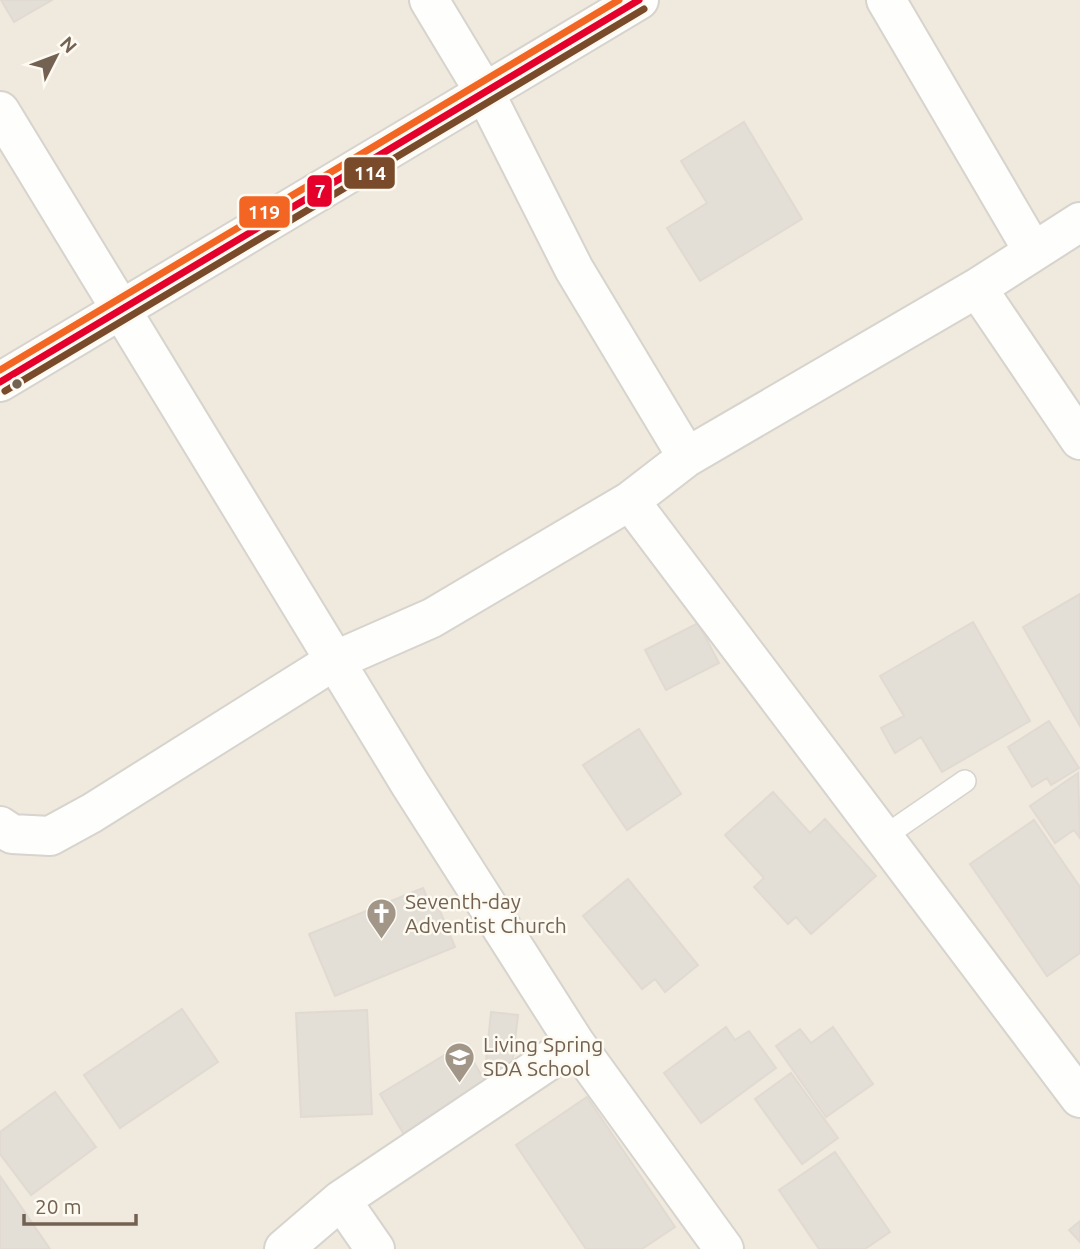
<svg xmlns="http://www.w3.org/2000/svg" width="1080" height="1249" viewBox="0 0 1080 1249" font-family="Ubuntu,sans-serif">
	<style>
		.residential { fill: #f0e9de }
		.building { fill: #e3ded6; stroke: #e0dad2; stroke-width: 2 }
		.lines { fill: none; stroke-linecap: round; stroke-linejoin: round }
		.service-casing { stroke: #d7d3cd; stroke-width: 24 }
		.minor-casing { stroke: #d7d3cd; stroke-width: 42 }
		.service { stroke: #fefefd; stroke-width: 21 }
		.minor { stroke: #fefefd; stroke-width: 38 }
		.bus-1-casing { stroke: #fdfaf2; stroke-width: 12 }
		.bus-2-casing { stroke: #fdfaf2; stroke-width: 12 }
		.bus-3-casing { stroke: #fdfaf2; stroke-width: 12 }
		.bus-1 { stroke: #e4002b; stroke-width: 7 }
		.bus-2 { stroke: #7a4b2a; stroke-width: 7 }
		.bus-3 { stroke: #f26522; stroke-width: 7 }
		.bus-dot { fill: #736251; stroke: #fdfaf2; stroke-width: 2.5 }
		.labels { text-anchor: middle; stroke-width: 5; stroke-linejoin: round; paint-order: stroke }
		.poi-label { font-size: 21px; fill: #736251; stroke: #fdfaf2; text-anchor: start }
		.line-badge { stroke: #fdfaf2; stroke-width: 2.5 }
		.badge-label { font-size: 19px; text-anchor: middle; font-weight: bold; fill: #fff }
	</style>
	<rect width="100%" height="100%" fill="#f8f6f0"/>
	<path class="residential" d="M 0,0 L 1080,0 L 1080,1249 L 0,1249 Z"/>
	<path class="building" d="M 1,0 L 52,0 L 14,22 Z
		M 744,122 L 802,219 L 700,281 L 667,228 L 707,203 L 681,161 Z
		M 1080,594 L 1080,726 L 1023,627 Z
		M 973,622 L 1030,721 L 942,772 L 921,737 L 895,753 L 881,728 L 904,716 L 880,676 Z
		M 698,623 L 719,663 L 666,690 L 645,650 Z
		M 1049,721 L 1079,768 L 1051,785 L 1047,778 L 1032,787 L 1008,747 Z
		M 639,729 L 681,794 L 627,830 L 583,765 Z
		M 1078,773 L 1080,838 L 1074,830 L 1055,843 L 1030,806 Z
		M 773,792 L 810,833 L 825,819 L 876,876 L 811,934 L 796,917 L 788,924 L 754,887 L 764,878 L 725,835 Z
		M 1034,820 L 1080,887 L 1080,953 L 1047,976 L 970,864 Z
		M 628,879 L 698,965 L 665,992 L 655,979 L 642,989 L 583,916 Z
		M 423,888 L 429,902 L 435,899 L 455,947 L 335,996 L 309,934 Z
		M 182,1009 L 218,1062 L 120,1128 L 84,1075 Z
		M 367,1010 L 372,1114 L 301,1117 L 296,1013 Z
		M 491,1012 L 518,1015 L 511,1074 L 485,1071 Z
		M 726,1027 L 735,1040 L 749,1031 L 776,1068 L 701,1123 L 664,1073 Z
		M 833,1027 L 873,1084 L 826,1117 L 776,1046 L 800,1029 L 811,1043 Z
		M 463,1044 L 489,1088 L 406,1138 L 380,1094 Z
		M 791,1073 L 838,1138 L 802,1164 L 755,1099 Z
		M 55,1092 L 96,1147 L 31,1195 L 0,1154 L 0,1132 Z
		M 587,1097 L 675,1227 L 642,1249 L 586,1249 L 516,1145 Z
		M 835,1152 L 890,1232 L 865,1249 L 819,1249 L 779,1190 Z
		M 0,1176 L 50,1249 L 0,1249 Z
		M 1080,1221 L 1080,1242 L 1069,1230 Z"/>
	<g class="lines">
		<defs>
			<path id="service" d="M 885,836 L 965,781"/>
			<path id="minor" d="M 429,0 L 485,93 L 574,269 L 687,457
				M 886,0 L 1033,251
				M 0,111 L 410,784 L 575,1043 L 724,1249
				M 977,288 L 1080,440
				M 0,382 L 639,0
				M 630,501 L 1080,1098
				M 0,826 L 12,834 L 50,836 L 92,813 L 334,661 L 432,618 L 630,501 L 687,457 L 977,288 L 1080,222
				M 341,1200 L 375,1249
				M 284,1249 L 341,1200 L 575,1043"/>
		</defs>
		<use href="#service" class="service-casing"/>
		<use href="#minor" class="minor-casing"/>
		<use href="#service" class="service"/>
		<use href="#minor" class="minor"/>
		<defs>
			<path id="bus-1" d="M 0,382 L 639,0"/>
			<path id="bus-2" d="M 5,391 L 644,9"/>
			<path id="bus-3" d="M 0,370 L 619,0"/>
		</defs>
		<use href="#bus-1" class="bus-1-casing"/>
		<use href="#bus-2" class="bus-2-casing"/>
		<use href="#bus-3" class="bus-3-casing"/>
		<use href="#bus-1" class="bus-1"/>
		<use href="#bus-2" class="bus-2"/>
		<use href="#bus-3" class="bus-3"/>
	</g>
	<defs>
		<symbol id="church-pin" viewBox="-11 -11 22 30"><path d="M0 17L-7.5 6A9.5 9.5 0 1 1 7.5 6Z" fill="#a29689" stroke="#fdfaf2"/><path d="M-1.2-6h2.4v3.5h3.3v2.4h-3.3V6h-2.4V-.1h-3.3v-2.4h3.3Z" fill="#fff"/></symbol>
		<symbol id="school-pin" viewBox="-11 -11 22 30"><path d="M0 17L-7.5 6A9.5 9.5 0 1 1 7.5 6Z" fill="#a29689" stroke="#fdfaf2"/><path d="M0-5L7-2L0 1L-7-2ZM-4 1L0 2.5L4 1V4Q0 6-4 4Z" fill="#fff"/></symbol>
	</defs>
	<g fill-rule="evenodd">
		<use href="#church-pin" x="364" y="896" width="35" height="47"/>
		<use href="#school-pin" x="442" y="1040" width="35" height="47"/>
	</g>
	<circle class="bus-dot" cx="17" cy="384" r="6"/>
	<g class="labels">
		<g class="poi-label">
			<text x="405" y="909">Seventh-day<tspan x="405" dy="24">Adventist Church</tspan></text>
			<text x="483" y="1052">Living Spring<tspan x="483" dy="24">SDA School</tspan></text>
		</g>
	</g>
	<g class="line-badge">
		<rect x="343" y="156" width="53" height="34" rx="7" fill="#7a4b2a"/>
		<rect x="306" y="174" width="27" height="34" rx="7" fill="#e4002b"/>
		<rect x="238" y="195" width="53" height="34" rx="7" fill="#f26522"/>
	</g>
	<g class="badge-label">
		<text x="370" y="180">114</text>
		<text x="320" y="198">7</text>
		<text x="264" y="219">119</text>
	</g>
	<g transform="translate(56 56) rotate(48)" stroke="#fdfaf2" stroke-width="5" paint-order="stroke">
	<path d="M0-5L12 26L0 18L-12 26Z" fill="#736251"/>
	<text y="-10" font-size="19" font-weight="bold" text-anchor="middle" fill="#736251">N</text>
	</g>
	<path d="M24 1214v10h112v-10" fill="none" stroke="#736251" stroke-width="3.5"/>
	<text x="35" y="1214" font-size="21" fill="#736251" stroke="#fdfaf2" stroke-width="5" paint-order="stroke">20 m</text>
</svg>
